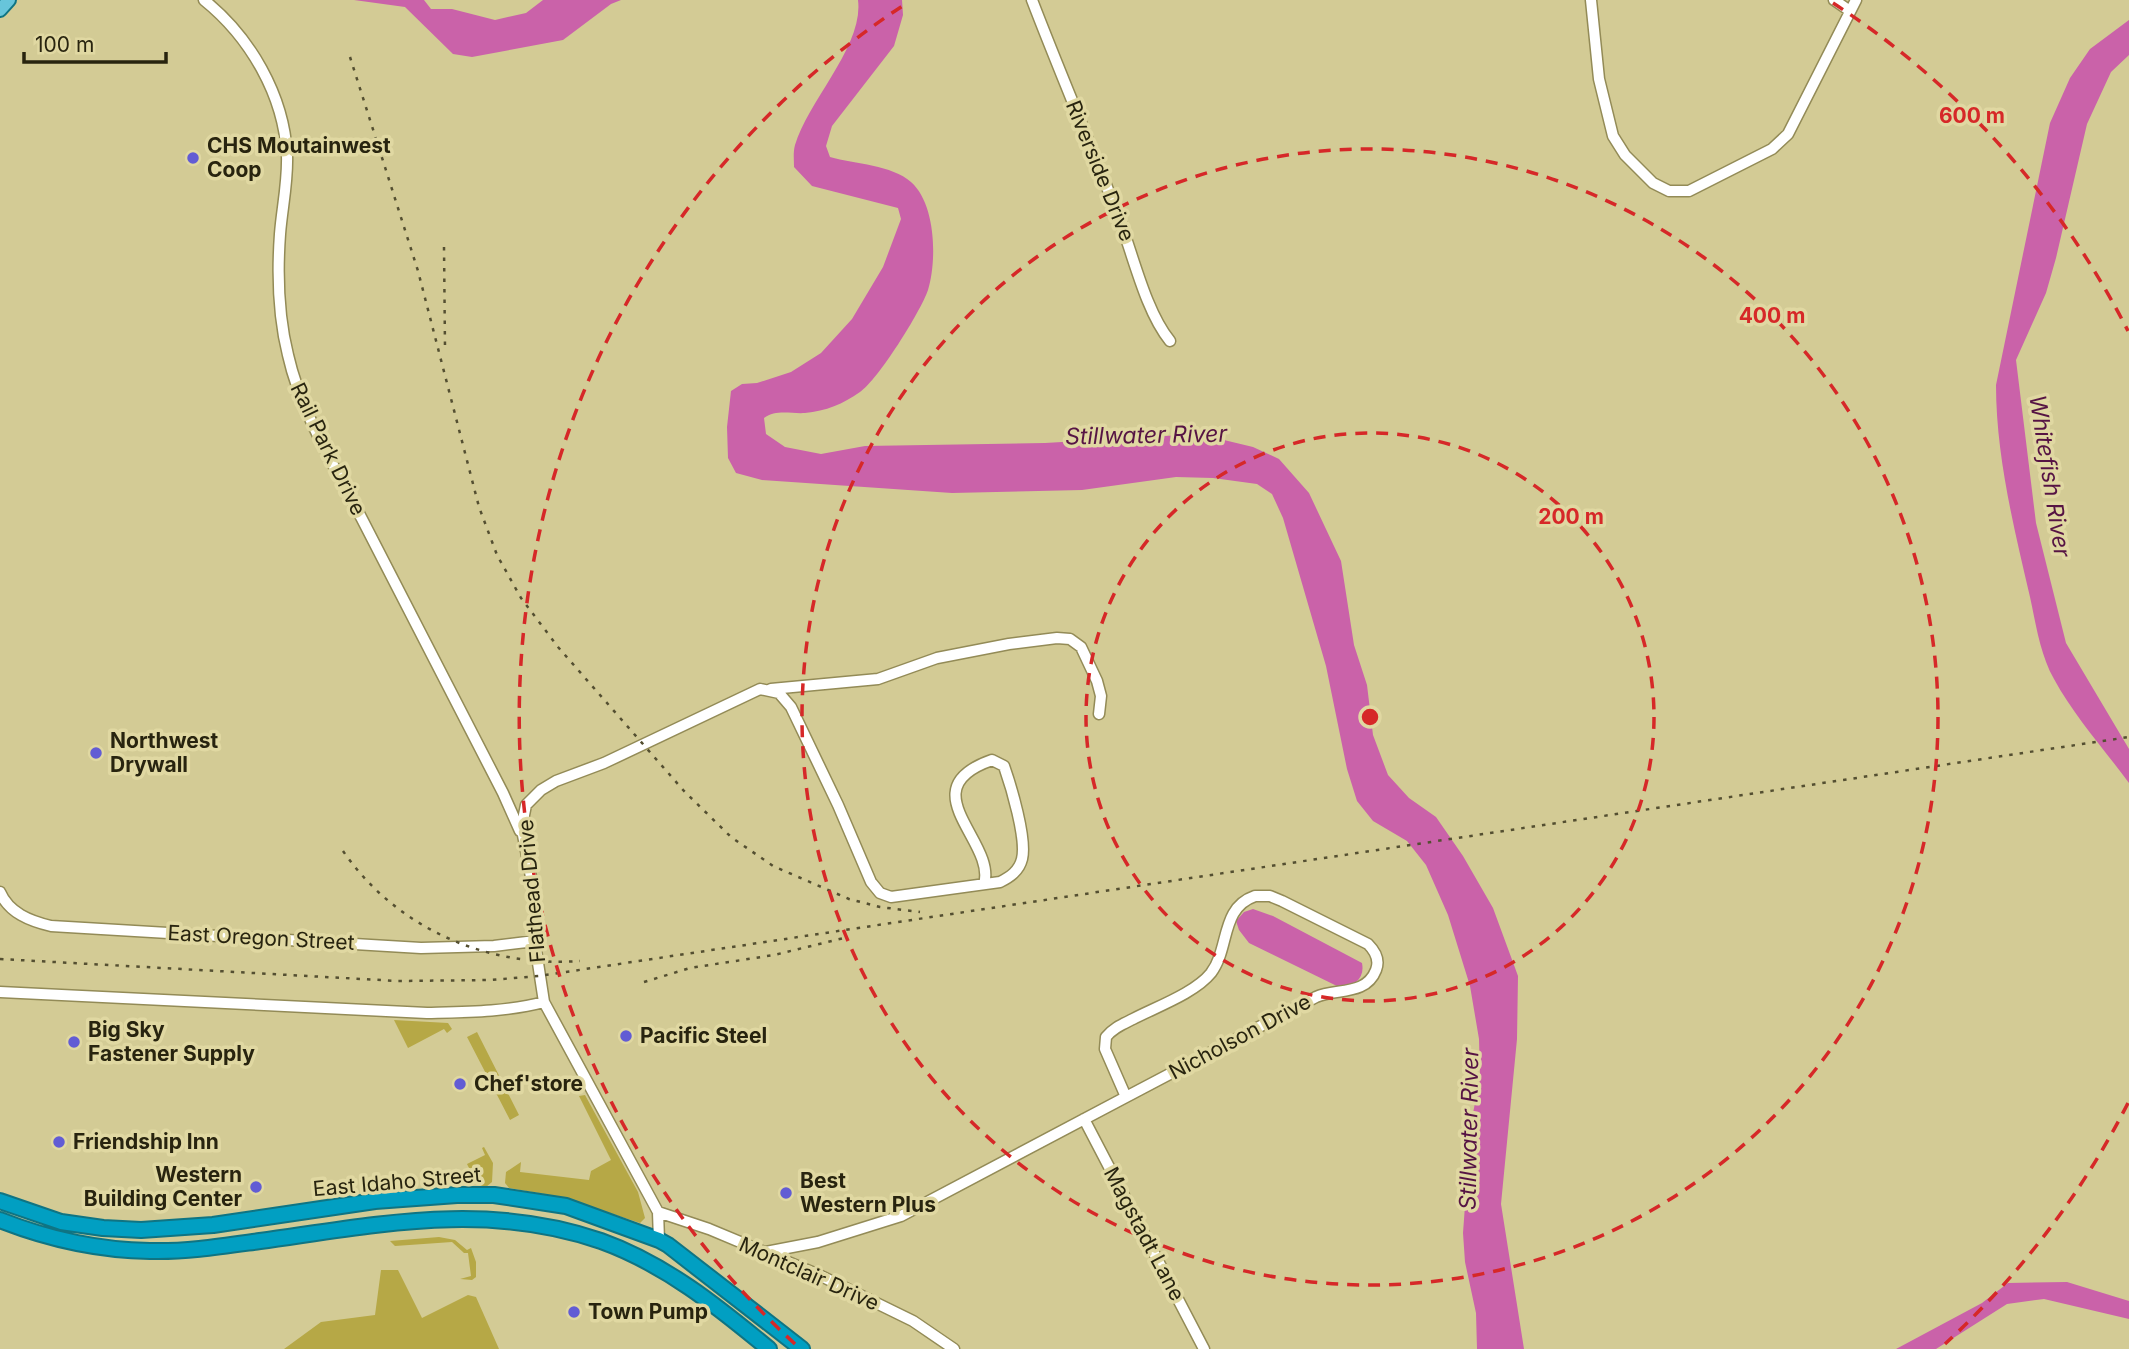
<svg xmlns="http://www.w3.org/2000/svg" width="2129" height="1349" viewBox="0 0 2129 1349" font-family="Inter,sans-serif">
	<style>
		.green { fill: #b6a846 }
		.water { fill: #ca62a9 }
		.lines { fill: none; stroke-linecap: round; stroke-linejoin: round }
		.minor-casing { stroke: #938b57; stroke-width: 13 }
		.major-casing { stroke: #0f7483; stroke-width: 16 }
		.highway-casing { stroke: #0f7483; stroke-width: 18 }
		.minor { stroke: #fff; stroke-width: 10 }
		.major { stroke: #67c5da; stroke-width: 12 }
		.highway { stroke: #019fc2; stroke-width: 14 }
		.rail { stroke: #544f31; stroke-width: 2.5; stroke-dasharray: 3.5 7; stroke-linecap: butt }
		.ring { fill: none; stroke: #d62828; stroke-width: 3.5; stroke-dasharray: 12 9 }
		.poi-dot { fill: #625cd4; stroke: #e0d8a2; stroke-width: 2.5 }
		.labels { text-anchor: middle; stroke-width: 7; stroke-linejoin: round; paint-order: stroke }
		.poi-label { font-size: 21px; font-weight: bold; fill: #28240f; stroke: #e0d8a2; text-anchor: start }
		.street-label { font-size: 21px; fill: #28240f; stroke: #e0d8a2 }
		.water-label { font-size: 23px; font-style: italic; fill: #561444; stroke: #e0d8a2 }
		.centre { fill: #d62828; stroke: #e0d8a2; stroke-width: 3.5 }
		.ring-label { font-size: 21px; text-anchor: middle; font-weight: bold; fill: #d62828; stroke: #e0d8a2; stroke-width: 7; stroke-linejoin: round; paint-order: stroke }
	</style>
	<rect width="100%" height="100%" fill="#d3cb95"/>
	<path class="green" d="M 394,1020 L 448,1023 L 452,1029 L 447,1033 L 444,1029 L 408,1048 Z
		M 477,1032 L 519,1115 L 510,1120 L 467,1037 Z
		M 585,1095 L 638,1192 L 645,1218 L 640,1223 L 561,1197 L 509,1188 L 505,1183 L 506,1172 L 521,1162 L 520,1172 L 589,1180 L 591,1171 L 611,1160 L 579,1096 Z
		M 484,1147 L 493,1163 L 492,1182 L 486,1187 L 477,1184 L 467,1164 L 485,1155 L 482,1148 Z
		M 439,1237 L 455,1240 L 467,1250 L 471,1248 L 476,1262 L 476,1277 L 472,1280 L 460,1279 L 471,1276 L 468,1253 L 464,1253 L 452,1242 L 395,1246 L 390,1241 Z
		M 381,1270 L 398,1270 L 422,1318 L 468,1295 L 476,1297 L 499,1349 L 284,1349 L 321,1322 L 375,1315 Z"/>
	<path class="water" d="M 354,0 L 424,0 L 431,9 L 452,9 L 495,20 L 526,13 L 543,0 L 621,0 L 611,4 L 563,40 L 472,57 L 453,54 L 405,7 Z
		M 858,0 L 902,0 L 903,15 L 894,46 L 832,126 L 826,146 L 830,157 C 855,164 892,165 911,182 C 936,204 937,261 928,290 C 921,311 878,380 860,392 C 843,404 826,411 805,413 C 791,414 776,409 764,418 L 766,434 L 785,447 L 821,454 L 865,446 L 1045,443 L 1199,434 L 1253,447 L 1279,459 L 1309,493 L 1341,561 L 1354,645 L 1367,685 L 1373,735 L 1388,775 L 1409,798 L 1436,817 L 1463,856 L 1493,908 L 1518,976 L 1517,1039 L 1501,1204 L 1524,1349 L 1477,1349 L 1476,1313 L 1465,1262 L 1463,1233 L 1471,1123 L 1480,1078 L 1479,1039 L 1470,986 L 1448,915 L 1426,865 L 1407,841 L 1373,821 L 1357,801 L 1347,769 L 1326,666 L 1283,518 L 1272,494 L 1257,484 L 1213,478 L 1176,477 L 1082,490 L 952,493 L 762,480 L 736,473 L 728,458 L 727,427 L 731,391 L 742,384 L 757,383 L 791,372 L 821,353 L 852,319 L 883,267 L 901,219 L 898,208 L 812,186 L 794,167 C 794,160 793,152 795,145 C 808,101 864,45 858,0 Z
		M 2129,20 L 2129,55 L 2111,72 L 2087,124 L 2056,258 L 2046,293 L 2016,360 L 2036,523 L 2066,643 L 2129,749 L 2129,783 C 2104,749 2074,716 2054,679 C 2040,654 2036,624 2030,597 C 2014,528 1996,456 1996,385 L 2050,123 L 2070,78 L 2090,49 Z
		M 1253,909 L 1273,916 L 1362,963 C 1365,978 1355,986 1341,988 L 1249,943 L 1239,930 L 1236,921 L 1244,912 Z
		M 2067,1282 L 2129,1301 L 2129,1319 L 2044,1299 L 2007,1304 L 1936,1349 L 1896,1349 L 1982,1303 L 2008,1283 Z"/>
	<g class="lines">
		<defs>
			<path id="minor" d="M 204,0 C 250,37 284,95 287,155 C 288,182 282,208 280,234 C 277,276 278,315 288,355 C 301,413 335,467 362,519 C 409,611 456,702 503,793 L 520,831
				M 1032,0 C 1060,73 1091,145 1119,218 C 1133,255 1146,312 1170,341
				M 1591,0 L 1599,79 L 1613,136 L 1625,155 L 1653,183 L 1669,191 L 1689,191 L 1772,149 L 1788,134 L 1856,0
				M 1834,0 L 1850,11
				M 771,689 L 878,679 L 937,658 L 1009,644 L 1057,638 L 1070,639 L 1081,647 L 1097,681 L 1101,696 L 1099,714
				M 0,892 C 9,913 30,921 51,926 L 421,948 L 494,946 L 535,941
				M 1255,896 L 1270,896 L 1282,901 L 1368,944 C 1375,951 1380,960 1376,970 C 1366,996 1336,988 1316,997 L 1126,1097 L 1105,1049 L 1106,1037 C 1113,1028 1123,1024 1133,1019 C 1156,1007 1195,993 1211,973 C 1230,948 1220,908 1255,896 Z
				M 0,992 L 427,1013 C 467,1012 506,1012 544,1002
				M 1084,1119 L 1204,1349
				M 658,1212 L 659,1240
				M 766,1252 L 818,1242 L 901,1216 L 1126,1097
				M 954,1349 L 913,1321 L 819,1275 L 709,1229 L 658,1212 L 544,1002 L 536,950 L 535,898 L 523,835 L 524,815 L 526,805 L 541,790 L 556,781 L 604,763 L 760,689 L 779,693 L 791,707 L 838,805 L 871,882 L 880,893 L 891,897 L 1000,882 C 1010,877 1019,871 1022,859 C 1027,839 1011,786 1004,766 L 992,760 C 908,789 997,842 984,884"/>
			<path id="major" d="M 0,10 L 9,0"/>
			<path id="highway" d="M 0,1201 L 61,1222 L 103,1228 L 141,1230 L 213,1225 L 375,1201 L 457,1195 L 494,1195 L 566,1206 L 659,1240 L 668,1245 L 802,1349
				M 0,1220 C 48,1239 98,1250 150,1251 C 187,1252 224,1246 260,1241 C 376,1225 486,1201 601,1241 C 665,1264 717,1306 769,1349"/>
		</defs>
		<use href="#minor" class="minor-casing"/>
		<use href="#major" class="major-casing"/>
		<use href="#highway" class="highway-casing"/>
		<use href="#minor" class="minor"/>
		<use href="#major" class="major"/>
		<use href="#highway" class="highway"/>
		<path class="rail" d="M 350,57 L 418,271 L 479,507 L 497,555 L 521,598 L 558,647 L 684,791 L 731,837 L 773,866 L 849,899 L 880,907 L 920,912
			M 444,247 L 445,348
			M 343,851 C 396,928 487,968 580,961
			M 0,959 L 398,981 L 490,980 L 539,976 L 2129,737
			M 644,982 L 690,968 L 774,955 L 848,937"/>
	</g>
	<g class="ring">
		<circle cx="1370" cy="717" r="284"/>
		<circle cx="1370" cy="717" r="568"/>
		<path d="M2128 1103A851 851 0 0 1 1945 1344M795 1344A851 851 0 0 1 907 3M1833 3A851 851 0 0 1 2128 331"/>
	</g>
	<g class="poi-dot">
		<circle cx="193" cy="158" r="7"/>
		<circle cx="96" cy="753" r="7"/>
		<circle cx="626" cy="1036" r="7"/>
		<circle cx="74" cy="1042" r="7"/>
		<circle cx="460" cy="1084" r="7"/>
		<circle cx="59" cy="1142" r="7"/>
		<circle cx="256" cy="1187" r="7"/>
		<circle cx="786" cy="1193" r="7"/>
		<circle cx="574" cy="1312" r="7"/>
	</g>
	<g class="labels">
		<g class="poi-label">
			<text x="207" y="153">CHS Moutainwest<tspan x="207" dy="24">Coop</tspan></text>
			<text x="110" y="748">Northwest<tspan x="110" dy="24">Drywall</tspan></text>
			<text x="88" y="1037">Big Sky<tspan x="88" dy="24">Fastener Supply</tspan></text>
			<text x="640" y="1043">Pacific Steel</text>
			<text x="474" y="1091">Chef'store</text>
			<text x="73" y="1149">Friendship Inn</text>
			<text x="242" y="1182" text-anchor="end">Western<tspan x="242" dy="24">Building Center</tspan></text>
			<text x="800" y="1188">Best<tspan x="800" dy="24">Western Plus</tspan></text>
			<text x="588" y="1319">Town Pump</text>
		</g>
		<g class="street-label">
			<text transform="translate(1100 171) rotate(68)" y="7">Riverside Drive</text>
			<text transform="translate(328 449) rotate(64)" y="7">Rail Park Drive</text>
			<text transform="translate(532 891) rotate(-95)" y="7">Flathead Drive</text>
			<text transform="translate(261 938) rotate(3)" y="7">East Oregon Street</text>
			<text transform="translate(1240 1037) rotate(-28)" y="7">Nicholson Drive</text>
			<text transform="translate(397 1182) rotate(-5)" y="7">East Idaho Street</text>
			<text transform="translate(1144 1234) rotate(62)" y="7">Magstadt Lane</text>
			<text transform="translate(809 1274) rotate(24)" y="7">Montclair Drive</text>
		</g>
		<g class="water-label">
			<text transform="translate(1146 435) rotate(-1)" y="8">Stillwater River</text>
			<text transform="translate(2050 476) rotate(81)" y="8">Whitefish River</text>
			<text transform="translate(1469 1129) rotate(-89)" y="8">Stillwater River</text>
		</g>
	</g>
	<circle cx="1370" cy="717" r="10" class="centre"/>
	<g class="ring-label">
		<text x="1972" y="123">600 m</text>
		<text x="1772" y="323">400 m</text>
		<text x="1571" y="524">200 m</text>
	</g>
	<path d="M24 52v10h142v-10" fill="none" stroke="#28240f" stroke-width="3.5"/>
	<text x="35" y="52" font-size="21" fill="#28240f" stroke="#e0d8a2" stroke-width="5" paint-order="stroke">100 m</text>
</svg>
